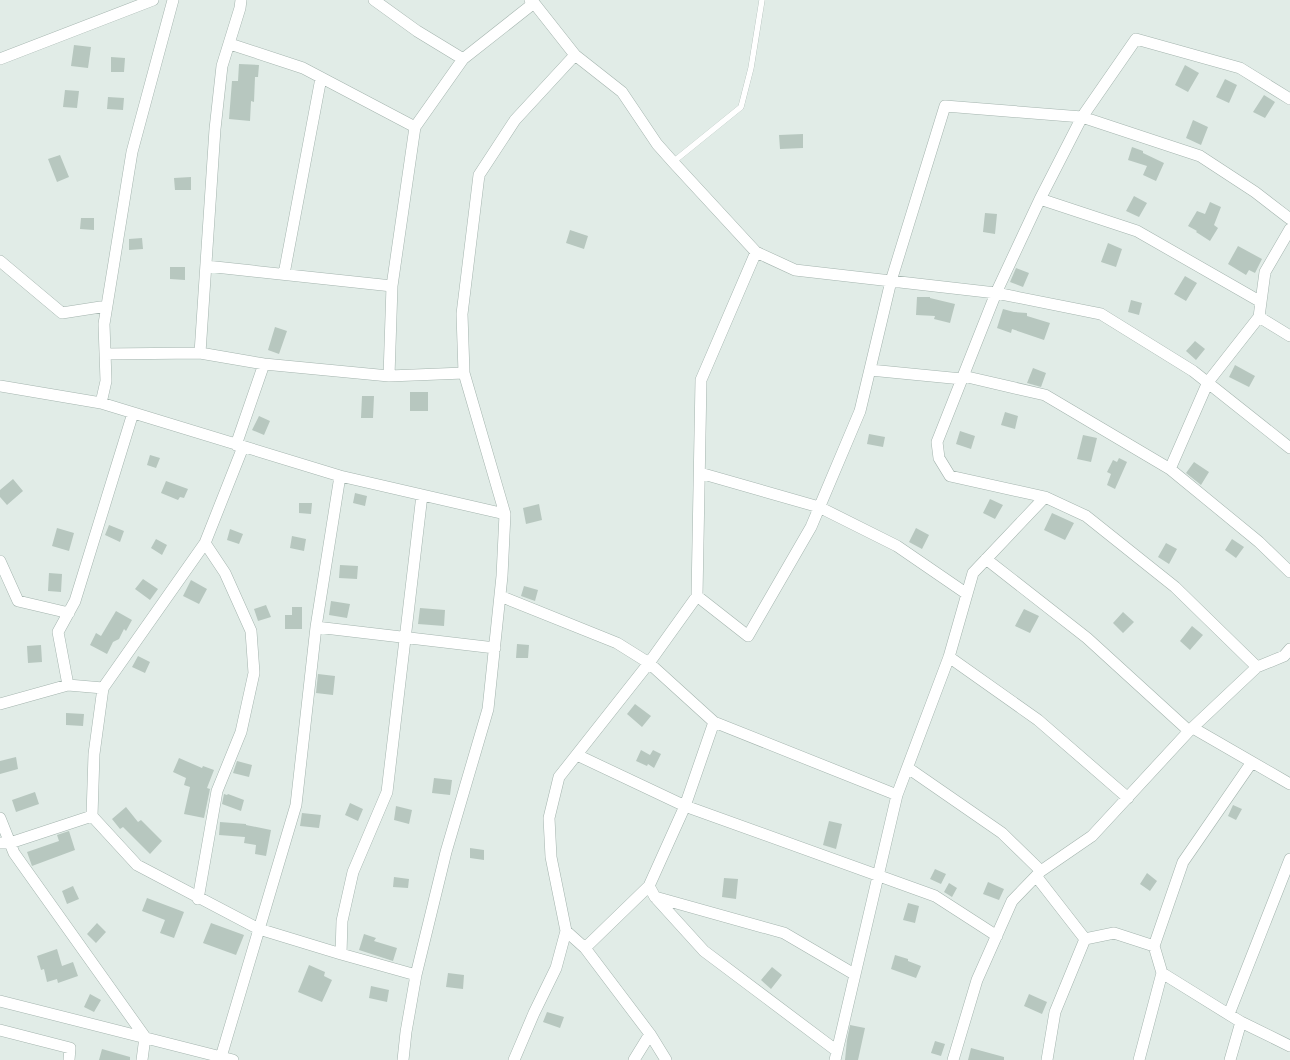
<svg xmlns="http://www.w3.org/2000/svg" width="1290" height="1060" viewBox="0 0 1290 1060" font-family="Inter,sans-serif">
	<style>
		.building { fill: #b7c7bf }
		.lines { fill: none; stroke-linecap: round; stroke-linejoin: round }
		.service-casing { stroke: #a4b4ae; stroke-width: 6 }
		.minor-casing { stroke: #a4b4ae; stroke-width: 12 }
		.service { stroke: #fff; stroke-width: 5.5 }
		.minor { stroke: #fff; stroke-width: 11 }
	</style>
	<rect width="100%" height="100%" fill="#e1ece7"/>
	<path class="building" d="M 74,45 L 91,47 L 88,68 L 71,66 Z
		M 111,57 L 125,58 L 124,72 L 111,72 Z
		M 239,64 L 259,65 L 258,77 L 255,77 L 254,102 L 251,101 L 250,121 L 229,119 L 232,81 L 238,81 Z
		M 1185,65 L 1199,73 L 1188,92 L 1175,85 Z
		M 1225,79 L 1237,85 L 1229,103 L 1216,97 Z
		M 65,90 L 79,91 L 77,108 L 63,107 Z
		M 1264,95 L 1275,102 L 1265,118 L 1253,112 Z
		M 108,97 L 124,98 L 123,110 L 107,109 Z
		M 1193,120 L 1208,127 L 1201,145 L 1186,138 Z
		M 803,134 L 803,148 L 780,149 L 779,135 Z
		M 1132,147 L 1143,151 L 1143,153 L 1164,163 L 1156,181 L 1143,175 L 1147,166 L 1128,160 Z
		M 60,155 L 69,177 L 57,182 L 48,159 Z
		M 191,177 L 191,190 L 175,190 L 174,178 Z
		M 1134,196 L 1147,203 L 1139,217 L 1126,211 Z
		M 1210,202 L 1221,207 L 1214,225 L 1218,228 L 1210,241 L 1196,232 L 1197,231 L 1188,226 L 1197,211 L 1205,214 Z
		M 985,213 L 997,214 L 995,234 L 983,232 Z
		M 81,218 L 94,218 L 94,230 L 80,229 Z
		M 570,230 L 588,236 L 584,249 L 566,243 Z
		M 142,238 L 143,249 L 129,250 L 129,239 Z
		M 1108,243 L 1122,249 L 1116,267 L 1101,262 Z
		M 1238,246 L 1262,259 L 1255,273 L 1249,270 L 1246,275 L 1228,264 Z
		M 170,267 L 185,267 L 185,280 L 170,279 Z
		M 1016,268 L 1029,273 L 1023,287 L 1010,282 Z
		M 1185,276 L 1197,283 L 1186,301 L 1174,294 Z
		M 917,297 L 930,297 L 930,298 L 955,304 L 950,323 L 934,319 L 935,316 L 916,315 Z
		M 1131,300 L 1142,303 L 1139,315 L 1128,312 Z
		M 1003,309 L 1014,312 L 1027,313 L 1027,316 L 1050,323 L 1044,340 L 1012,329 L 1011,333 L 997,328 Z
		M 275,327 L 287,331 L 279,354 L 268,350 Z
		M 1195,341 L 1205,349 L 1196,360 L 1186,351 Z
		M 1235,365 L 1255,376 L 1249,387 L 1229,377 Z
		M 1033,368 L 1046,373 L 1041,387 L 1027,383 Z
		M 410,392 L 428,392 L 428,411 L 410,411 Z
		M 362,396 L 374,396 L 373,418 L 361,418 Z
		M 1005,412 L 1018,416 L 1015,429 L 1001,425 Z
		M 259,416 L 270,421 L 264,435 L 252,430 Z
		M 960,431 L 975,436 L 971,449 L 956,444 Z
		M 869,434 L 885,437 L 883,447 L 867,444 Z
		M 1083,435 L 1097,438 L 1091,462 L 1077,459 Z
		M 150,455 L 160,458 L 156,468 L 147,465 Z
		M 1119,458 L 1127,462 L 1115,489 L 1107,485 L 1111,474 L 1107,472 L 1113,460 L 1117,462 Z
		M 1194,462 L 1209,472 L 1201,485 L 1186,473 Z
		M 13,479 L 23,491 L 7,505 L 0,497 L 0,490 Z
		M 166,481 L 188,489 L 184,498 L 180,497 L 178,500 L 161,493 Z
		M 355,493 L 367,496 L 365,506 L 353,503 Z
		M 990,499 L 1003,505 L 995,519 L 983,513 Z
		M 299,503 L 312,503 L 311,514 L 299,513 Z
		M 539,504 L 542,520 L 526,524 L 523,508 Z
		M 1052,513 L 1074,523 L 1065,540 L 1044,530 Z
		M 109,525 L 124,531 L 120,542 L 105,535 Z
		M 57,528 L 74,533 L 69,551 L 52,546 Z
		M 916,528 L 929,535 L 922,549 L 909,542 Z
		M 230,529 L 243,534 L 239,544 L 227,540 Z
		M 292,536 L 306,539 L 304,551 L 290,548 Z
		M 156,539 L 167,545 L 162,555 L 151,548 Z
		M 1232,539 L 1244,547 L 1236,558 L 1225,550 Z
		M 1166,543 L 1177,549 L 1169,564 L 1158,557 Z
		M 340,565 L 358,566 L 357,579 L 339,578 Z
		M 49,573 L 62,574 L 61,592 L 48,591 Z
		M 143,579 L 158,589 L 150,600 L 135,589 Z
		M 191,580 L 207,589 L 199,604 L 183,596 Z
		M 524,586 L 538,590 L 535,601 L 521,596 Z
		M 331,601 L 350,604 L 347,618 L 329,615 Z
		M 266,605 L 271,617 L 258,621 L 254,609 Z
		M 292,607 L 302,607 L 302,629 L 285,629 L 285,615 L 292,615 Z
		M 420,608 L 445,610 L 444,626 L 418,624 Z
		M 1024,609 L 1039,616 L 1030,633 L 1015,626 Z
		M 116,611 L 132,620 L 126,631 L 124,629 L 119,639 L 113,642 L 107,654 L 90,645 L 96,633 L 101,636 Z
		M 1123,612 L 1134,622 L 1123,633 L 1113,623 Z
		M 1192,626 L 1203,635 L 1190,650 L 1180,641 Z
		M 517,644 L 529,645 L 528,658 L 516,658 Z
		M 41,645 L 42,662 L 28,663 L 27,646 Z
		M 138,656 L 150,662 L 145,673 L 132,667 Z
		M 318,674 L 335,676 L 333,695 L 316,693 Z
		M 635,704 L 651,716 L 642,727 L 627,714 Z
		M 66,713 L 84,714 L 83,726 L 66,725 Z
		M 641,750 L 650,755 L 653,750 L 661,754 L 654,768 L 648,764 L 647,766 L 636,761 Z
		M 16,757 L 18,769 L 0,774 L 0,761 Z
		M 179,758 L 202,768 L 203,766 L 214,770 L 207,788 L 210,789 L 204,818 L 184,814 L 190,787 L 184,785 L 186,778 L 173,772 Z
		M 237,761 L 252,765 L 249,777 L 233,773 Z
		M 434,778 L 452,780 L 450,795 L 432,793 Z
		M 35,792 L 39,804 L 16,812 L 12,800 Z
		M 224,794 L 227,795 L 228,794 L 244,800 L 241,811 L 222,804 Z
		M 350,803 L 363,809 L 358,821 L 345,815 Z
		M 1233,805 L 1242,809 L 1236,820 L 1228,816 Z
		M 396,806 L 412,810 L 409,824 L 394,820 Z
		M 126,807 L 138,822 L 141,820 L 162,841 L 150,854 L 123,827 L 120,829 L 112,819 Z
		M 302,813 L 321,815 L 319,828 L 300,826 Z
		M 829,821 L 842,824 L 836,849 L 823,845 Z
		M 220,822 L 246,824 L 246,825 L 271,830 L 266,856 L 255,854 L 256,845 L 244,843 L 245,837 L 219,835 Z
		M 69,831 L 75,850 L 32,866 L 27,852 L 59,841 L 57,835 Z
		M 470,848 L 484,850 L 484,860 L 470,858 Z
		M 935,869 L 946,874 L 941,884 L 930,879 Z
		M 1147,873 L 1157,881 L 1150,891 L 1140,884 Z
		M 394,877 L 409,879 L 408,888 L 393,887 Z
		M 724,878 L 738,879 L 736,899 L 722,897 Z
		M 988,882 L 1004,889 L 999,900 L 983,894 Z
		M 949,883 L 957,888 L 952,897 L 944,892 Z
		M 73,886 L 79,899 L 67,904 L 62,891 Z
		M 147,898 L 184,912 L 174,938 L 160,933 L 165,920 L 142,911 Z
		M 908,903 L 919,906 L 915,923 L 903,920 Z
		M 97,923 L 106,932 L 96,943 L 87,934 Z
		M 211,923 L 244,935 L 236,955 L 203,943 Z
		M 364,934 L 376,938 L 374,941 L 397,948 L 393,961 L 359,950 Z
		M 57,949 L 62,966 L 73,962 L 78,976 L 58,983 L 57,979 L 47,982 L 44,969 L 41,970 L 37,956 Z
		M 895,955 L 908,959 L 908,961 L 921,966 L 916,978 L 891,969 Z
		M 309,965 L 325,972 L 324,976 L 332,980 L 322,1002 L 298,992 Z
		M 772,967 L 782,975 L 771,989 L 761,980 Z
		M 448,973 L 464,975 L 463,989 L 446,987 Z
		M 371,986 L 389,990 L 387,1002 L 369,998 Z
		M 90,994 L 101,1000 L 94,1012 L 84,1007 Z
		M 1029,994 L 1047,1002 L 1042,1014 L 1024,1006 Z
		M 547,1012 L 564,1017 L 560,1028 L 543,1022 Z
		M 850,1025 L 865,1028 L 858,1060 L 845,1060 L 847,1040 Z
		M 935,1041 L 945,1044 L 941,1056 L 931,1053 Z
		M 971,1048 L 1004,1057 L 1004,1060 L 968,1060 Z
		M 102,1049 L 130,1057 L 130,1060 L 99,1060 Z"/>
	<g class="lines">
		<defs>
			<path id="service" d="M 673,162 L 741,107 L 751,68 L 762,0"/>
			<path id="minor" d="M 374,0 L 417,31 L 463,59
				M 530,0 L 534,3 L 575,55 L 622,92 L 657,144 L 673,162 L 756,252 L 795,270 L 996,293 L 1101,314 L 1193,371 L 1290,448
				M 230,44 L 303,68 L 415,127
				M 0,59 L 153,0
				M 1040,199 L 1137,231 L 1261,302
				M 0,261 L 62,313 L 107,306
				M 206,266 L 392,286
				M 284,274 L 321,78
				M 1259,317 L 1290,336
				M 200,353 L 215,129 L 222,66 L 240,8 L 241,0
				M 105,354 L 200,353 L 264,364 L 389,376 L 464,373
				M 870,370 L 962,379
				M 389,376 L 392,286 L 415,127 L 463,59 L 534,3
				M 963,376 L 1045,395 L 1170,469 L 1259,542 L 1290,572
				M 0,386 L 101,403 L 340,476 L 505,514
				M 101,403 L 106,381 L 104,324 L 132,152 L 173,0
				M 236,445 L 264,364
				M 243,447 L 205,543 L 103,688 L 94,754 L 92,816 L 137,865 L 259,929 L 341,954 L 416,975
				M 1170,469 L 1208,382 L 1259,317 L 1265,272 L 1290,229
				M 700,473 L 819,507 L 897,546 L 967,594
				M 986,559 L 1087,638 L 1189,731
				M 0,561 L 18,601 L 69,613
				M 500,596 L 617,643 L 649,663 L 714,722 L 897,795
				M 697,596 L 748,636 L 811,527 L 860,411 L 891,281 L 945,106 L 1082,117 L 1200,156 L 1255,192 L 1290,219
				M 316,627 L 495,648
				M 949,657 L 1038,720 L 1128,798
				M 1257,667 L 1175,587 L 1086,516 L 1045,497 L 950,476 L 939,458 L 937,442 L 996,293 L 1040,199 L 1082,117 L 1136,39 L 1240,68 L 1290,99
				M 68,685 L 58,632 L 75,601 L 133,413
				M 0,704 L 68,685 L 103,688
				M 1193,728 L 1290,784
				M 577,755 L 685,806 L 935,896 L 997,936
				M 908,768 L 1002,833 L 1041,871
				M 0,818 L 14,853 L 145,1037 L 142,1060
				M 0,843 L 10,843 L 92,816
				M 1036,876 L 1085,939 L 1055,1012 L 1047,1060
				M 649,886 L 655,897 L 704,951 L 837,1051
				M 655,897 L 784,933 L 854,974
				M 198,899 L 217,791 L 241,732 L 254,673 L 251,631 L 225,573 L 205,543
				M 566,931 L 585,948 L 650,1034 L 666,1060
				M 1085,939 L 1114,933 L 1154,946
				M 585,948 L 649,886 L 685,806 L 714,722
				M 341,954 L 342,921 L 353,872 L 387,792 L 422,495
				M 1162,973 L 1241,1022 L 1290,1046
				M 0,1001 L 233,1060
				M 1229,1014 L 1290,859
				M 0,1030 L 70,1048 L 69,1060
				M 221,1057 L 296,805 L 316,627 L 340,476
				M 403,1060 L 406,1032 L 416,975 L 446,852 L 488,709 L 502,576 L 505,514 L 464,373 L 462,314 L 479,175 L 515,120 L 575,55
				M 514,1060 L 534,1013 L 556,968 L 566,931 L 551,857 L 549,818 L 559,777 L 649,663 L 697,596 L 701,380 L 756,252
				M 634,1060 L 650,1034
				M 835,1060 L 897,795 L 949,657 L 973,573 L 1045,497
				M 953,1060 L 977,980 L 1012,901 L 1041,871 L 1092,836 L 1189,731 L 1257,667 L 1284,656 L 1290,649
				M 1139,1060 L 1162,973 L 1154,946 L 1183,862 L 1252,762
				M 1230,1060 L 1241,1022"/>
		</defs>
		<use href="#service" class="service-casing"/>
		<use href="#minor" class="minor-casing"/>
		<use href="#service" class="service"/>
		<use href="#minor" class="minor"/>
	</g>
</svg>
